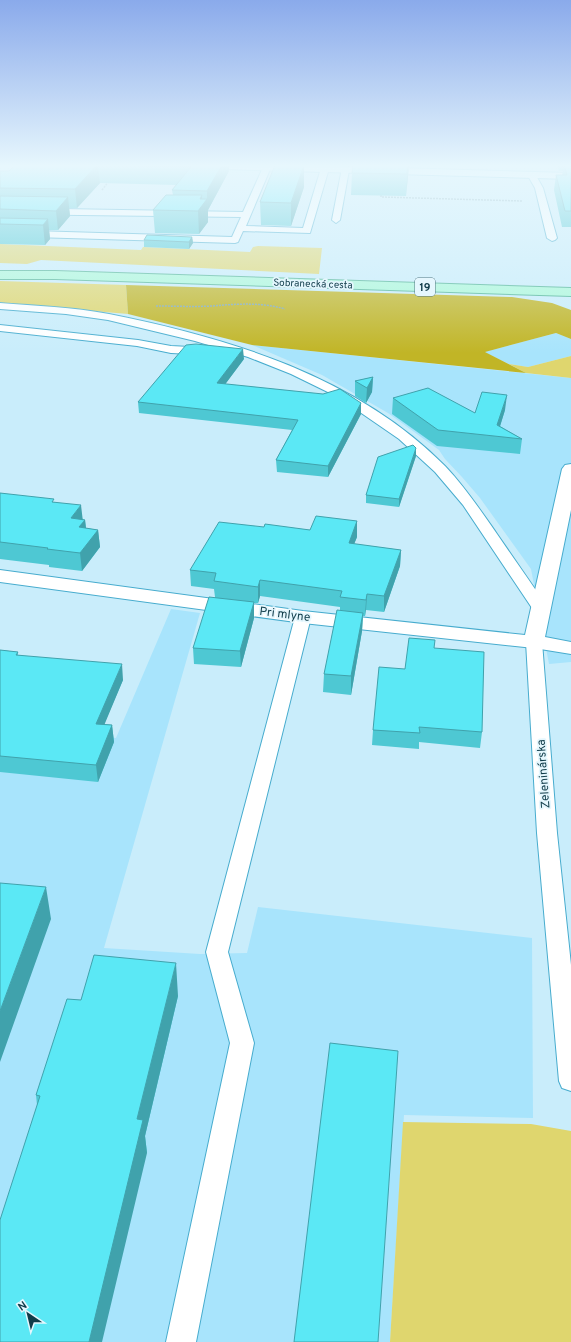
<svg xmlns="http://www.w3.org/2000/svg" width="571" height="1342" viewBox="0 0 571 1342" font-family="Overpass,sans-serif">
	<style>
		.built { fill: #a8e4fc }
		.green { fill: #dfd66e }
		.forest { fill: #c1b526 }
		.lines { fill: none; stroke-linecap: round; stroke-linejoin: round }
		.lane-casing { stroke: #47acce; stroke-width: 2 }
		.street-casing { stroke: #47acce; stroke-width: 2 }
		.primary-casing { stroke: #50b496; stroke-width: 2 }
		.path { stroke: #82a9b7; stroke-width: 1.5; stroke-dasharray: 2 1; stroke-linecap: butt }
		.lane { fill: #fff; fill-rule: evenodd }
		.street { fill: #fff; fill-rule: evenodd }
		.primary { fill: #abf8d9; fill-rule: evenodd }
		.wall { fill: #4ec8d3 }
		.shaded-wall { fill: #40a2ac }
		.building { fill: #5be8f5; stroke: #40a2ac }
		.labels { text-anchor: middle; stroke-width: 3.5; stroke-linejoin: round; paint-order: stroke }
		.far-street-label { font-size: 10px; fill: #103c4a; stroke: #e5f7fe }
		.shield { fill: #e5f7fe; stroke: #507480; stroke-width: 1 }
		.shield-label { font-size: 11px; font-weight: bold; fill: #103c4a }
		.street-label { font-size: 12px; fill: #103c4a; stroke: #e5f7fe }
	</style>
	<rect width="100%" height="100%" fill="#c9edfb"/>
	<path class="built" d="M 556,333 L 571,339 L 571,356 L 528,367 L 509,364 L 484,352 Z
		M 252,345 L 571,378 L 571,662 L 549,664 L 531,569 L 480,498 L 462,477 L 445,459 L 439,450 L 388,413 L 322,375 Z
		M 171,609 L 200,613 L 104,948 L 200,954 L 247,953 L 258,907 L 532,938 L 533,1118 L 404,1115 L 390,1342 L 0,1342 L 0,727 L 116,738 Z"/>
	<path class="green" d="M 0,244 L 141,250 L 143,247 L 250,252 L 253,247 L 258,246 L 322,248 L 319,274 L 41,260 L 27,264 L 0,263 Z
		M 0,281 L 126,285 L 128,314 L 0,303 Z
		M 571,356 L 571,378 L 526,373 L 509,364 L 528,367 Z
		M 403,1122 L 531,1124 L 571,1131 L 571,1342 L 390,1342 Z"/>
	<path class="forest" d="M 126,285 L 512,297 L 552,303 L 571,310 L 571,339 L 556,333 L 485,352 L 526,373 L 252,345 L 128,314 Z"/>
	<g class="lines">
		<defs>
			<path id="lane" d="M 264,165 L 270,165 L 271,167 L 246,226 L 303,228 L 322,165 L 330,165 L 310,233 L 243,231 L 238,242 L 235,243 L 0,236 L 0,230 L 232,237 L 241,217 L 0,214 L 0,208 L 243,212 Z
				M 342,168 L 345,168 L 349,170 L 340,220 L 336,223 L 332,220 Z
				M 528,172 L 534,172 L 543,188 L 557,238 L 555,240 L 552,241 L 547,238 L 535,188 L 527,174 Z
				M 0,303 C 36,306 73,307 109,314 C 229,338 356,376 445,466 C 465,487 481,511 497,534 C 514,559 531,583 548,608 L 546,611 L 540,613 L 534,611 L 463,505 L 435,472 L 399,439 L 338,397 L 291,374 L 248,357 L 195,341 L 108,320 L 66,314 L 0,309 Z
				M 0,325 L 138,340 L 171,346 L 190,347 L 205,346 L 211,349 L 209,351 L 190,354 L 171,353 L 137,346 L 0,331 Z
				M 303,612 L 309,614 L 311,617 L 228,952 L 254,1043 L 196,1342 L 166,1342 L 230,1043 L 206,952 L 295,617 L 297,614 Z
				M 534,637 L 540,639 L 542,642 L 557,833 L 571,965 L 571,1091 L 562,1088 L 559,1081 L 537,833 L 526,642 L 528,639 Z"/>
			<path id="street" d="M 181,165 L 293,165 L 571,173 L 571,179 L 186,168 Z
				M 571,464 L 571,510 L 545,637 L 571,642 L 571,654 L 534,648 L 303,623 L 0,582 L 0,570 L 303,611 L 525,635 L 562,469 L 565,465 Z"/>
			<path id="primary" d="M 0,271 L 55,271 L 571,288 L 571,296 L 55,279 L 0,279 Z"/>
		</defs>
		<use href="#lane" class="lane-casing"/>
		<use href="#street" class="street-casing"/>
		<use href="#primary" class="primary-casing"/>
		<path class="path" d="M 102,190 L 109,181
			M 381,195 L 381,197 L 522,201
			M 156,306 C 174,306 193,307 212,306 C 236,304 261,302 285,309"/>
		<use href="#lane" class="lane"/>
		<use href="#street" class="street"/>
		<use href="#primary" class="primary"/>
	</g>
	<path class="wall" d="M 15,165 L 229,165 L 229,171 L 208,210 L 208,222 L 199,234 L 155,233 L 153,210 L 173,195 L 172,190 L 177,185 L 100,183 L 77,208 L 69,208 L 70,216 L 58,230 L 49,230 L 50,239 L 45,245 L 0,244 L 0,171 L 9,171 Z
		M 304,165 L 304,187 L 291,226 L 261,225 L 260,202 Z
		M 353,165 L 409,165 L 406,196 L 351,195 L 352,173 Z
		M 557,165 L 571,165 L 571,227 L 562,227 L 554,190 L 556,175 L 562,175 L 563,171 L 559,171 Z
		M 192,237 L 193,243 L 189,249 L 144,247 L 144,240 Z
		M 244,359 L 225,384 L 361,403 L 361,414 L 328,477 L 277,472 L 276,460 L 292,430 L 139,413 L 138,402 Z
		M 373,377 L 372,392 L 366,403 L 355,396 L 355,381 Z
		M 393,398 L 475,413 L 505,410 L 500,426 L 522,439 L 520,454 L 437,446 L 392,414 Z
		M 416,456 L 399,507 L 366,503 L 366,495 Z
		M 0,493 L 54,502 L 83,519 L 85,520 L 86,528 L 98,530 L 100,547 L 82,571 L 49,567 L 49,565 L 0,559 Z
		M 357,521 L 357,537 L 354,544 L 401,550 L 400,566 L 384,612 L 366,610 L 365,616 L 363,616 L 362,631 L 351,695 L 323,692 L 324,674 L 340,611 L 340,607 L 260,596 L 258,603 L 254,603 L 254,618 L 241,667 L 194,664 L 193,648 L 215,597 L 214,589 L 191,586 L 190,570 L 264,527 L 310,530 Z
		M 434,648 L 482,732 L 480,748 L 419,742 L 419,749 L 372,745 L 373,730 L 405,669 Z
		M 0,650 L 18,652 L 18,655 L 123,680 L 104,724 L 112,725 L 114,742 L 98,782 L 0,772 Z
		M 178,996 L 145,1136 L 147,1153 L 37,1105 L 36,1095 L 81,1000 Z"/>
	<path class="shaded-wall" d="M 97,165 L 98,165 L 100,183 L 77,208 L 75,189 Z
		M 222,165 L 229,165 L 229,171 L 208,210 L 208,222 L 199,234 L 198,211 L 200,199 L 202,195 L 202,205 L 207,199 L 207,191 Z
		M 304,165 L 304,187 L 291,226 L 291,203 Z
		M 408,165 L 409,165 L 408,176 L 406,196 Z
		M 68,197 L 70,216 L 58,230 L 56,211 Z
		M 48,219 L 50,239 L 45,245 L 43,225 Z
		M 192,237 L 193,243 L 189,249 L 189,242 Z
		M 243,349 L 244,359 L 218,394 L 217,383 Z
		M 373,377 L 372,392 L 366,403 L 367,388 Z
		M 507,395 L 505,410 L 497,436 L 497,425 Z
		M 361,403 L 361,414 L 328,477 L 328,466 Z
		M 416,448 L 416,456 L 399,507 L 399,499 Z
		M 81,505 L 83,522 L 85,520 L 87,537 L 71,518 Z
		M 357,521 L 357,537 L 348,559 L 349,543 Z
		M 98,530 L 100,547 L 82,571 L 80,553 Z
		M 401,550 L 400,566 L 384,612 L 384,596 Z
		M 260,580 L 260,596 L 258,603 L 258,587 Z
		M 367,594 L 366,610 L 365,616 L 366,600 Z
		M 254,602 L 254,618 L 241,667 L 240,651 Z
		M 363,613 L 362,631 L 351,695 L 351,676 Z
		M 122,664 L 123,680 L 98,740 L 96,724 Z
		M 112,725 L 114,742 L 98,782 L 96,765 Z
		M 46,887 L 51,919 L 0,1062 L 0,1011 Z
		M 176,963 L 178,996 L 145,1136 L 147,1153 L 102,1342 L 89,1342 L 137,1119 Z"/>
	<path class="building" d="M 15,165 L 97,165 L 75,189 L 0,188 L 0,171 L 9,171 Z
		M 119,165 L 222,165 L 207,191 L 172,190 L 191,167 Z
		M 275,165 L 304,165 L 291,203 L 260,202 Z
		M 353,165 L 408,165 L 407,174 L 352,173 Z
		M 564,165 L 571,165 L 571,211 L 565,211 L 556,175 L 567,175 Z
		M 166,195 L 202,195 L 200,199 L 207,199 L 198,211 L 153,210 Z
		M 0,196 L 68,197 L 56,211 L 0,209 Z
		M 0,218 L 48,219 L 43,225 L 0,224 Z
		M 147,235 L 192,237 L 189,242 L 144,240 Z
		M 196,344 L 243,349 L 217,383 L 323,394 L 340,389 L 361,403 L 328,466 L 276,460 L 298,420 L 138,402 L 186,345 Z
		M 373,377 L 367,388 L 355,381 Z
		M 428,388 L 475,413 L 482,392 L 507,395 L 497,425 L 522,439 L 438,430 L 393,398 Z
		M 413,445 L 416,448 L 399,499 L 366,495 L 378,457 Z
		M 0,493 L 54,499 L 52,502 L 81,505 L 71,518 L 85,520 L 79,527 L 98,530 L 80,553 L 47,549 L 48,548 L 0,542 Z
		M 316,516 L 357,521 L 349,543 L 401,550 L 384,596 L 367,594 L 366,600 L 340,597 L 342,591 L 260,580 L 258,587 L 214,581 L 216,573 L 190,570 L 219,522 L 264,527 L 265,524 L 310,530 Z
		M 209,597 L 254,602 L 240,651 L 193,648 Z
		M 337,610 L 363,613 L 351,676 L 324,674 Z
		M 409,638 L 435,640 L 434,648 L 484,652 L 482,732 L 419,727 L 420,733 L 373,730 L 379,667 L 405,669 Z
		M 0,650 L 18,652 L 16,655 L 122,664 L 96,724 L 112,725 L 96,765 L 0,756 Z
		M 0,883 L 46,887 L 0,1011 Z
		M 94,955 L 176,963 L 137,1119 L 143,1120 L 89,1342 L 0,1342 L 0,1220 L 40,1096 L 36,1095 L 67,999 L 81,1000 Z
		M 330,1043 L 398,1051 L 378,1342 L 294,1342 Z"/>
	<linearGradient id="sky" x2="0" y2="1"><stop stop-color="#8aaaeb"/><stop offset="0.47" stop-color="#e7f7fd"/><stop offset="1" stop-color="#e7f7fd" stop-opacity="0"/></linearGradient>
	<rect width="571" height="353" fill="url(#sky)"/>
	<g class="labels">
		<g class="far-street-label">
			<text transform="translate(313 283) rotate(2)" y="4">Sobranecká cesta</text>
		</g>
		<rect class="shield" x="415" y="278" width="20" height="18" rx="3"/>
		<g class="shield-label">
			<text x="425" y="291">19</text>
		</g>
		<g class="street-label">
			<text transform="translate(285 614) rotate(7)" y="4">Pri mlyne</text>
			<text transform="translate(543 774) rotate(-94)" y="4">Zeleninárska</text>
		</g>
	</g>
	<g transform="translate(28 1314) rotate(325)" stroke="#e5f7fe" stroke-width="3" paint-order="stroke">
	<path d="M0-3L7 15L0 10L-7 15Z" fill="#103c4a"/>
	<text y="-6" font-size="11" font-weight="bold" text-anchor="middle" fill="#103c4a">N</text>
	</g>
</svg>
